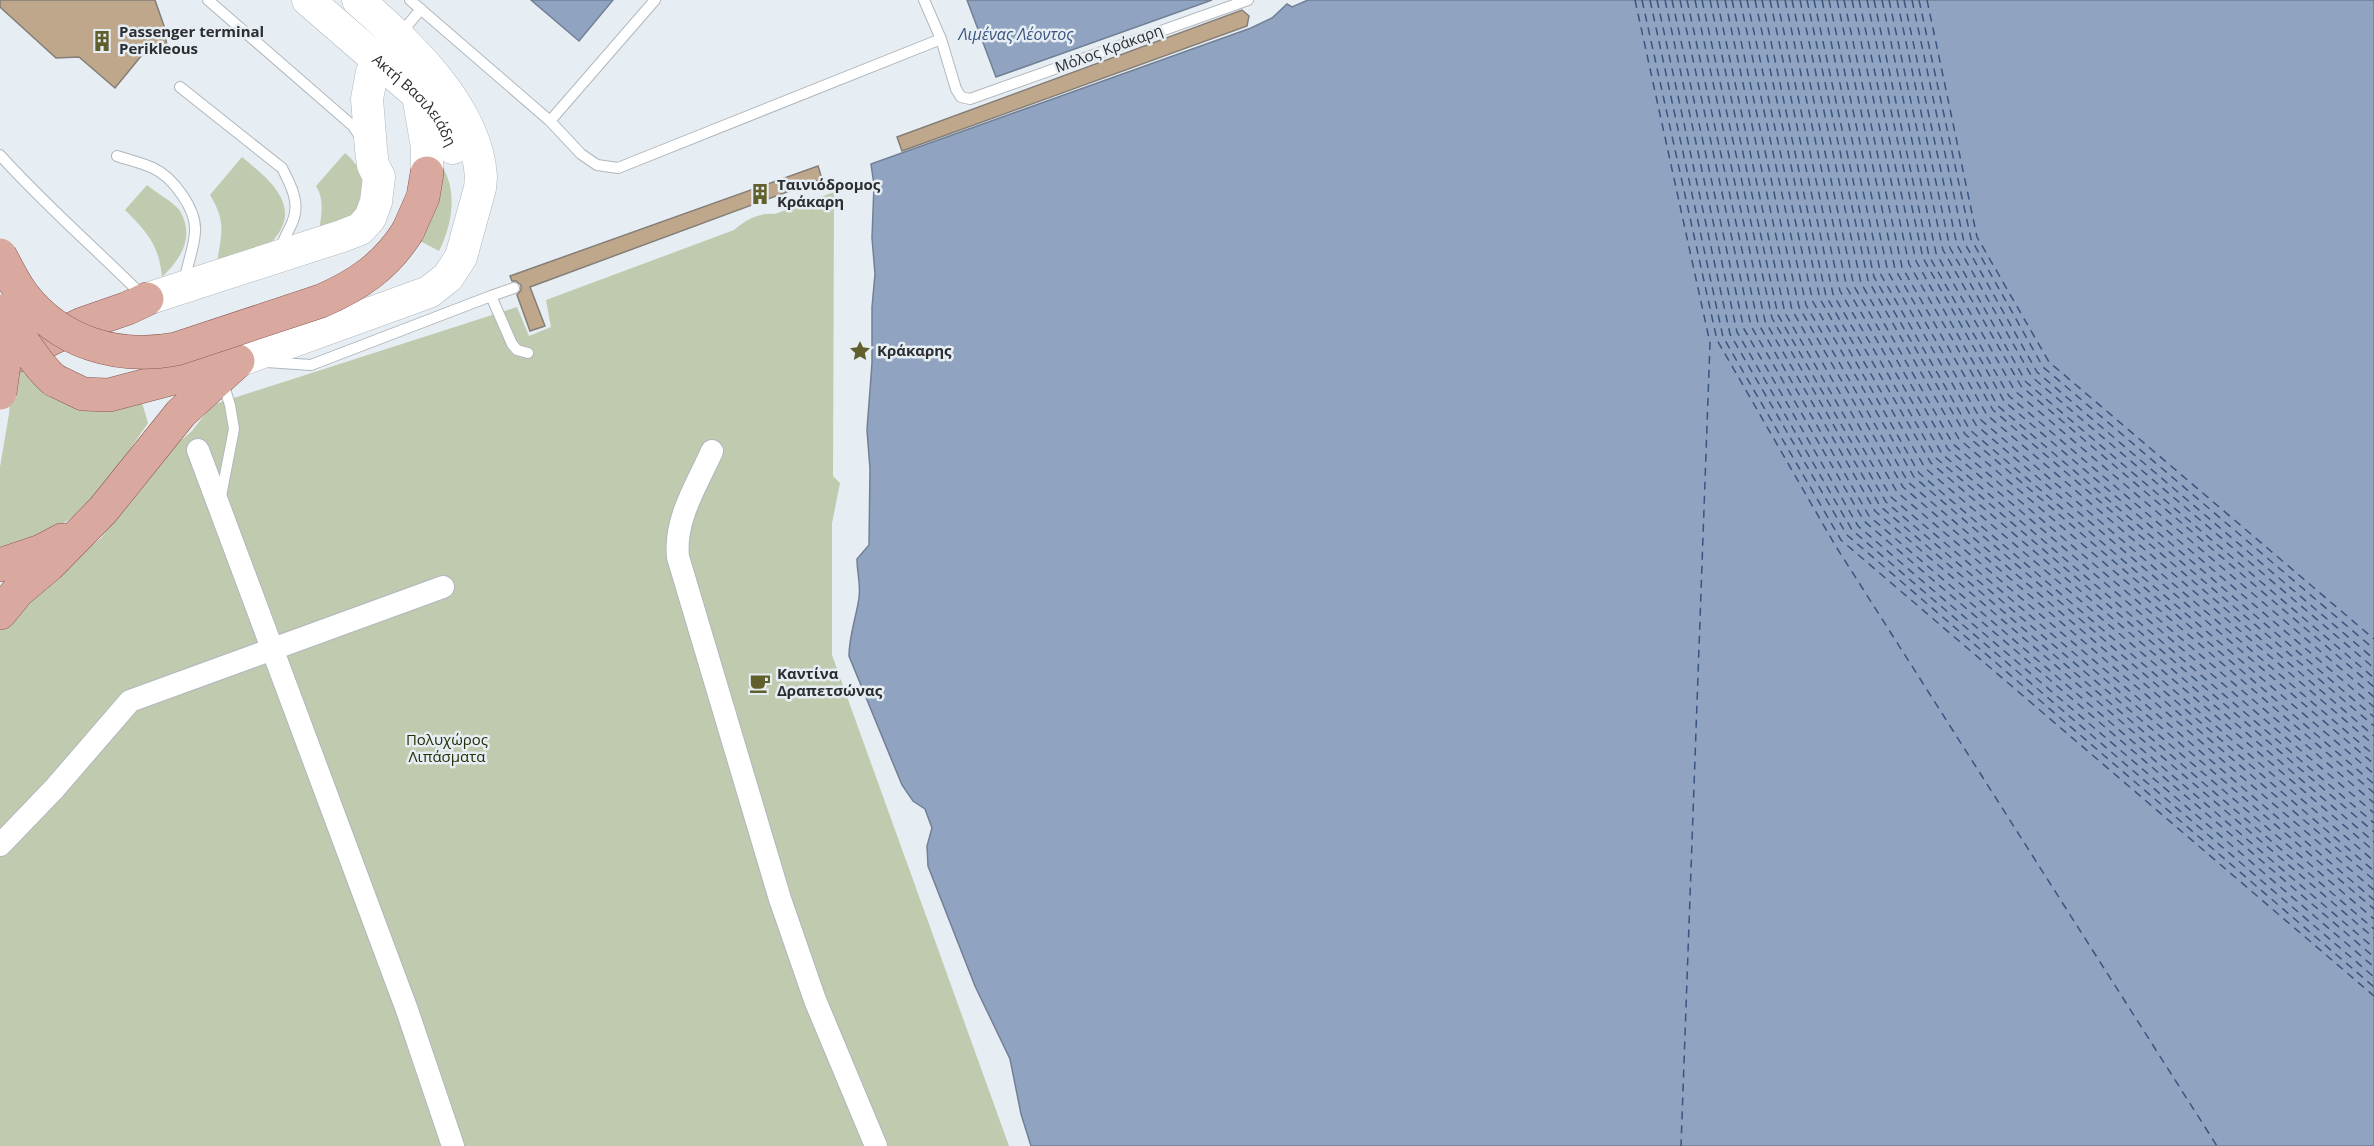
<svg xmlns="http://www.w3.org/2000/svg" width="2374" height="1146" viewBox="0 0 2374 1146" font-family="'Open Sans',sans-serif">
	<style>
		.green { fill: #c0caae }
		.water { fill: #90a3c1; stroke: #728096; stroke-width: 1.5 }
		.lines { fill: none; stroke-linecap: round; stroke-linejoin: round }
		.ferry { stroke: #395580; stroke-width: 1.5; stroke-dasharray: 8 6; stroke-linecap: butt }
		.building { fill: #bea78a; stroke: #847e78; stroke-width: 1.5 }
		.lane-casing { stroke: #b0b7bd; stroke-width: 12 }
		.street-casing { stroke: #b0b7bd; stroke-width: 24 }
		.secondary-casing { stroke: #b0b7bd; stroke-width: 33 }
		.primary-casing { stroke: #8c5850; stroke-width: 34 }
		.lane { stroke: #fff; stroke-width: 10 }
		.street { stroke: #fff; stroke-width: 22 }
		.secondary { stroke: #fff; stroke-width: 32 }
		.primary { stroke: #d9a9a0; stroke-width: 33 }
		.primary-bridge-casing { stroke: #8c5850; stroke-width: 34; stroke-linecap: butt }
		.primary-bridge { stroke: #d9a9a0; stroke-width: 33 }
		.labels { text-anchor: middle; stroke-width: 5; stroke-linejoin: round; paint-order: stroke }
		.poi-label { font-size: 15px; font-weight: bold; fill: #2b2d30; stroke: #e6edf3; text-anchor: start }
		.street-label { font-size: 15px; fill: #2b2d30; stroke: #e6edf3 }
		.park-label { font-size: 15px; fill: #252f06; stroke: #e6edf3 }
		.water-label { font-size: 16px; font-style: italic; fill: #395580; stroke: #e6edf3 }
	</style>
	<rect width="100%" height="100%" fill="#e6edf3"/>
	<path class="green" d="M 345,153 C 364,169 375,195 354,215 C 346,223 329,227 319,232 C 321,216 325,200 316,186 Z
		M 242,157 C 262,174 297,199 281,229 C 278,235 272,243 266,247 C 257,254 230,258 217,262 C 222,233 226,221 210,195 Z
		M 442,166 C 458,192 452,225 439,251 L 420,241 Z
		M 147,185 C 155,192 175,203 180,211 C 195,237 181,259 162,277 C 159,245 147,232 125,210 Z
		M 834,192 L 833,476 L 840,483 L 832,523 L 832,655 L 1009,1146 L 0,1146 L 0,621 L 101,538 L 170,450 L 192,431 L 212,405 L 517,307 L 529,336 L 551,327 L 546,300 L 734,230 C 745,220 760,212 775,214 Z
		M 14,341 L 29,367 L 140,396 L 148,423 C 124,457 97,503 61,525 C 43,536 20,542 0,548 L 0,467 L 9,414 Z"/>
	<path class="water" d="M 531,0 L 613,0 L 579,41 Z
		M 967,0 L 1212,0 L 996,77 Z
		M 1308,0 L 2374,0 L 2374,1146 L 1031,1146 L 1021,1114 L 1010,1059 L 975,986 L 928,866 L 927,846 L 932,828 L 925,809 L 913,801 L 902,785 L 849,656 C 849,636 856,618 859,598 C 861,585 857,572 857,559 L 869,545 L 870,469 L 867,430 L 872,363 L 872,307 L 875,274 L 872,238 L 874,185 L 871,164 L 1251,28 L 1272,18 L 1287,4 L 1292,7 Z"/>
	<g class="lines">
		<path class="ferry" d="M 1635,0 L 1710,343 L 1681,1146
			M 1642,0 L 1717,340 L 1835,545 L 2217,1146
			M 1650,0 L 1723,337 L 1841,540 L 2374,996
			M 1657,0 L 1730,334 L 1847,535 L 2374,987
			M 1665,0 L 1737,332 L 1852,530 L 2374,977
			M 1672,0 L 1744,329 L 1858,526 L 2374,967
			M 1680,0 L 1751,326 L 1864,521 L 2374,957
			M 1687,0 L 1758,323 L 1869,516 L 2374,948
			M 1695,0 L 1765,321 L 1875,511 L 2374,938
			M 1702,0 L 1772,318 L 1880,506 L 2374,929
			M 1710,0 L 1778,315 L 1886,502 L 2374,919
			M 1717,0 L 1785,313 L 1891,497 L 2374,909
			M 1725,0 L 1792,310 L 1897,492 L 2374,900
			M 1732,0 L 1799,307 L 1903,487 L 2374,890
			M 1740,0 L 1806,305 L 1908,482 L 2374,880
			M 1747,0 L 1813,302 L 1914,477 L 2374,871
			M 1755,0 L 1820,299 L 1919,473 L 2374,861
			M 1762,0 L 1826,296 L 1925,468 L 2374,851
			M 1770,0 L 1833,294 L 1931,463 L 2374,842
			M 1777,0 L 1840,291 L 1936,458 L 2374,832
			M 1785,0 L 1847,288 L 1942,454 L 2374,823
			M 1792,0 L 1854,286 L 1948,449 L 2374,813
			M 1800,0 L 1861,283 L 1953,444 L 2374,803
			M 1807,0 L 1868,280 L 1959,439 L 2374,793
			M 1814,0 L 1874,277 L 1965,434 L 2374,784
			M 1822,0 L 1881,275 L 1970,430 L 2374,774
			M 1829,0 L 1888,272 L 1976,425 L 2374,764
			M 1837,0 L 1895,269 L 1981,420 L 2374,755
			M 1844,0 L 1902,267 L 1987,415 L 2374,745
			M 1852,0 L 1909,264 L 1993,410 L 2374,736
			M 1859,0 L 1916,261 L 1998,406 L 2374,726
			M 1867,0 L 1923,258 L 2004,401 L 2374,717
			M 1874,0 L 1929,256 L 2009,396 L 2374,707
			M 1882,0 L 1936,253 L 2015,391 L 2374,697
			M 1889,0 L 1943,250 L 2021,386 L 2374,687
			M 1897,0 L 1950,248 L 2026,382 L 2374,678
			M 1904,0 L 1957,245 L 2032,377 L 2374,668
			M 1912,0 L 1964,242 L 2037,372 L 2374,659
			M 1919,0 L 1971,239 L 2043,367 L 2374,649
			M 1927,0 L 1977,237 L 2049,362 L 2374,639"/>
	</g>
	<path class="building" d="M 0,0 L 155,0 L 164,26 L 168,54 L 142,55 L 115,88 L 79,57 L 56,58 L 0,7 Z
		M 1242,10 L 1249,16 L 1247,26 L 902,151 L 897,137 Z
		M 818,166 L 822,179 L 530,287 L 545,326 L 530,331 L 517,295 L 521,290 L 521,285 L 516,281 L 512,281 L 510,276 Z"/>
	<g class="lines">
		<defs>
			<path id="lane" d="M 208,0 L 353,126 L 361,138
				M 410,0 L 550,121 L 581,154 L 597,165 L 618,168 L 941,39
				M 924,0 L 941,39 L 956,89 L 961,97 L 970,99 L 1248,0
				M 401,33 L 421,9
				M 180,87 L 282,168 C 291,185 301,204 292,223 C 288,232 283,240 280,250
				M 550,121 L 655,0
				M 0,155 C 45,205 96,249 144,297
				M 117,156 C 129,160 142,163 153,168 C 173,177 197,210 195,232 C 194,250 186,265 185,282
				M 491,296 L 514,288
				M 266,362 L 311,365 L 491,296 L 512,344 L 517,350 L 528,353
				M 221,496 L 234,429 L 230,405 L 223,383"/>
			<path id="street" d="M 198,450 L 407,1010 L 453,1146
				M 712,451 C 697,485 674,519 678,557 L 780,899 L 815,1000 L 876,1146
				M 0,845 L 54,789 L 130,701 L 443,587"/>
			<g id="secondary">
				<path id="s1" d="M 308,0 L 418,95 L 438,118 L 453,148"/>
				<path d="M 419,101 L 427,147 L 427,173"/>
				<path d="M 147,299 L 342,236 L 360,229 L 370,218 L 376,202 L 379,177 L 373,165 L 371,149 L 367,99 L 372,72 L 399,36"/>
				<path d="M 238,361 L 429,292 L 448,277 L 461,257 L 480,188 L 481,177 C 477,106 407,43 358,0"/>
			</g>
			<path id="primary" d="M 408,231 L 423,197 L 427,173
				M 3,362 L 82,324 L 128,308 L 147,299
				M 54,380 L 83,394 L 109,395 L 231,363
				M 0,565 L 41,551 L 62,540
				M 0,613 L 18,591 L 49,565 L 103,510 L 181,413 L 238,361"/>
		</defs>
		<use href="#lane" class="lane-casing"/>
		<use href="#street" class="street-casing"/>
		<use href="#secondary" class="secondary-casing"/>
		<use href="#primary" class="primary-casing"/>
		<use href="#lane" class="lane"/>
		<use href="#street" class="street"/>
		<use href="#secondary" class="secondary"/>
		<use href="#primary" class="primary"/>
		<defs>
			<path id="primary-bridge" d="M 0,255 C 7,268 14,283 23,295 C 60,343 118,360 176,349 L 321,301 C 358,285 386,266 408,231
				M 0,311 C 20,332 31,360 54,380
				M 0,326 L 4,364 L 0,393"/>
		</defs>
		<use href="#primary-bridge" class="primary-bridge-casing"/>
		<use href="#primary-bridge" class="primary-bridge"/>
	</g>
	<defs>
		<symbol id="building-bare" viewBox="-9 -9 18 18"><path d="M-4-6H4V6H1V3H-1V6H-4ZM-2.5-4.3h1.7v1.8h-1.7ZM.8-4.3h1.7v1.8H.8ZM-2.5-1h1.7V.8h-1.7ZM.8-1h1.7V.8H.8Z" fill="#61602c" stroke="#e6edf3" stroke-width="2.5" paint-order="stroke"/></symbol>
		<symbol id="sight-bare" viewBox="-9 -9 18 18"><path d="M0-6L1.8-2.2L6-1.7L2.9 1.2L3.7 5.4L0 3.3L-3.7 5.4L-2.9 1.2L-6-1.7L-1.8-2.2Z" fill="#61602c" stroke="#e6edf3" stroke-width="2.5" paint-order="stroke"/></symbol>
		<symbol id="cafe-bare" viewBox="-9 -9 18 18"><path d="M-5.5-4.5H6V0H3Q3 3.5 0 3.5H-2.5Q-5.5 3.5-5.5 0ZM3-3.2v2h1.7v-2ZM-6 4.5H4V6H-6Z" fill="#61602c" stroke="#e6edf3" stroke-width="2.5" paint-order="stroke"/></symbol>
	</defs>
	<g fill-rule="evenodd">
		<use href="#building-bare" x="87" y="26" width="30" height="30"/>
		<use href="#building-bare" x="745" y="179" width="30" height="30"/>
		<use href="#sight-bare" x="845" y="336" width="30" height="30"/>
		<use href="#cafe-bare" x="745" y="668" width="30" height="30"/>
	</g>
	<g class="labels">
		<g class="poi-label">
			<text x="119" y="37">Passenger terminal<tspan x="119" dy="17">Perikleous</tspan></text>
			<text x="777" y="190">Ταινιόδρομος<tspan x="777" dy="17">Κράκαρη</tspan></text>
			<text x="877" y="356">Κράκαρης</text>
			<text x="777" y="679">Καντίνα<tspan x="777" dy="17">Δραπετσώνας</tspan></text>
		</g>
		<g class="street-label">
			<text transform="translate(1109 49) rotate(-20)" y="5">Μόλος Κράκαρη</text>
			<text dy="5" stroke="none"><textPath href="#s1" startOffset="147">Ακτή Βασιλειάδη</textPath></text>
		</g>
		<g class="park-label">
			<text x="447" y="745">Πολυχώρος<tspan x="447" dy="17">Λιπάσματα</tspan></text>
		</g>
		<g class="water-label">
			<text x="1016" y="40">Λιμένας Λέοντος</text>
		</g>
	</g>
</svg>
